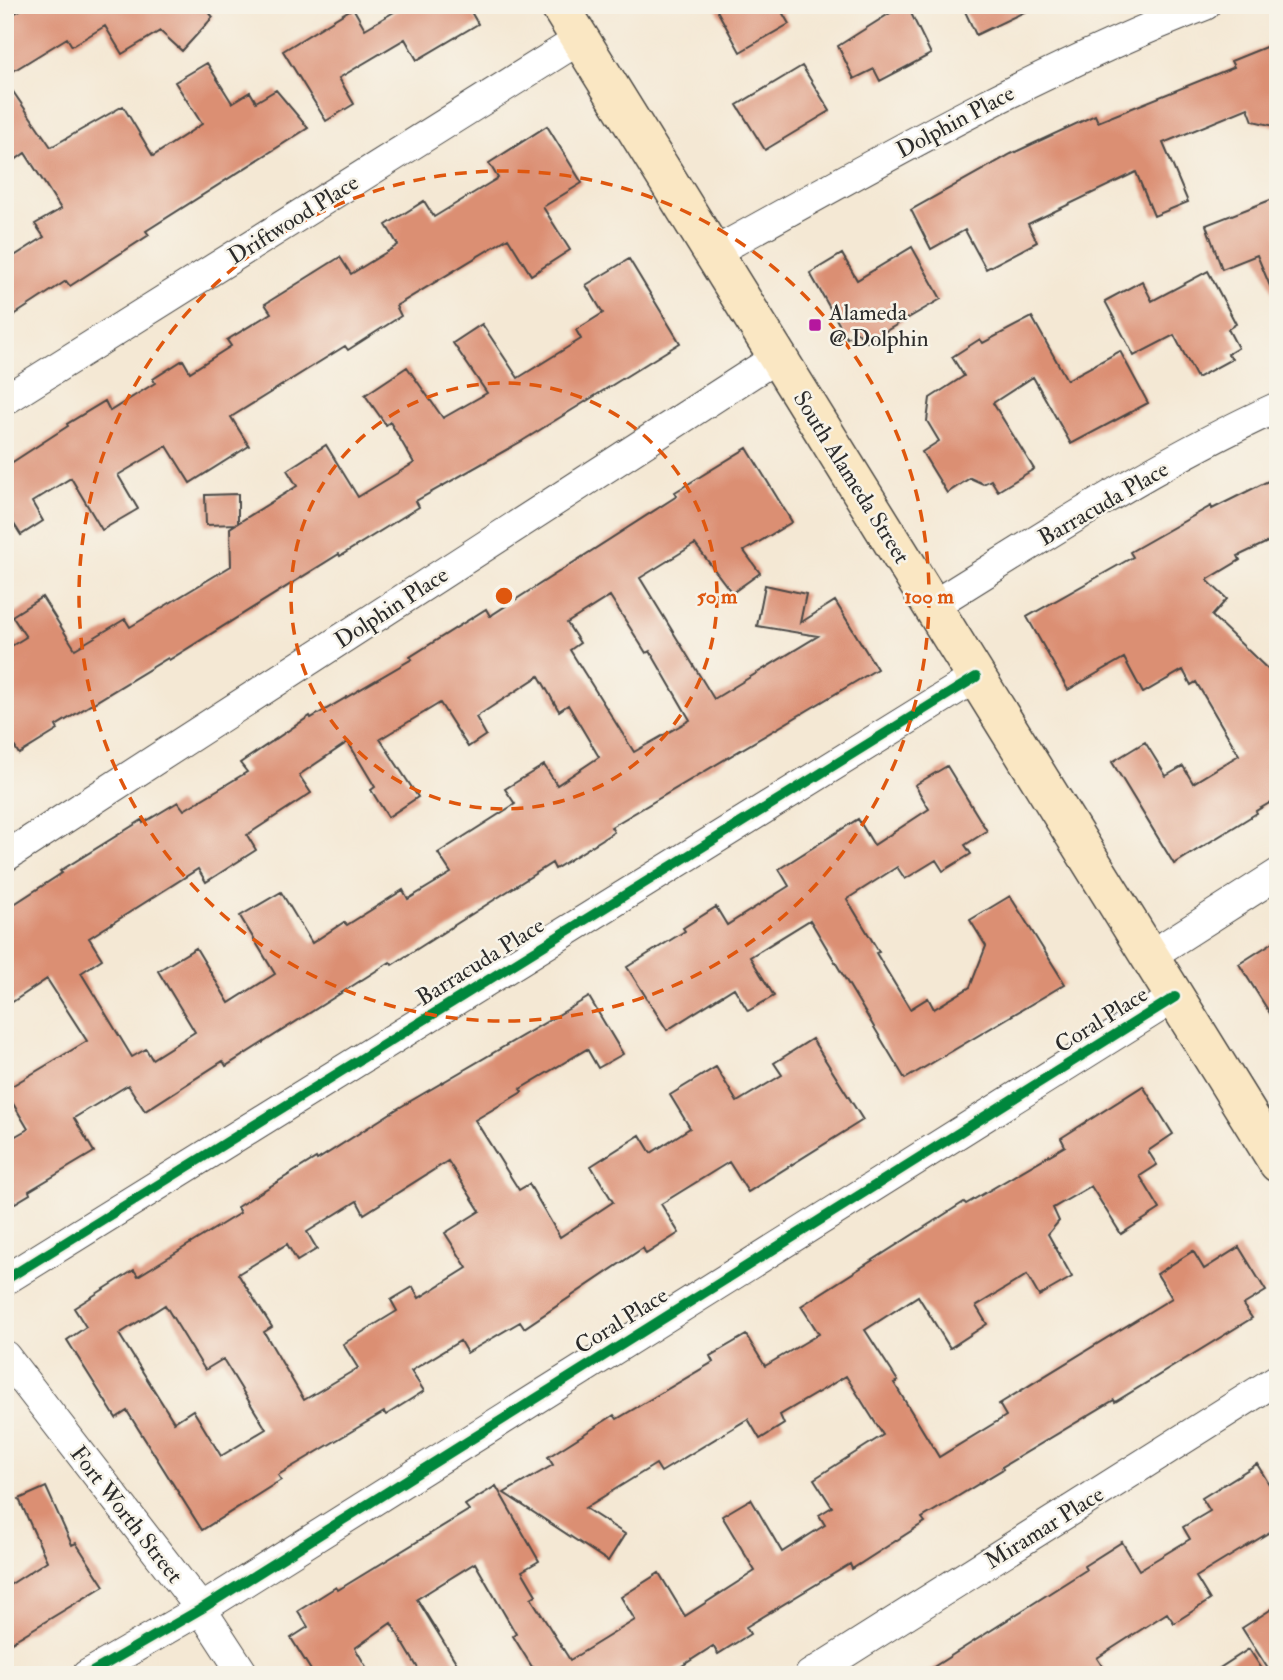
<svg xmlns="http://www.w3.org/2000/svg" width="1283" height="1680" viewBox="0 0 1283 1680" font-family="'IM FELL Double Pica',serif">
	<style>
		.building { fill: #db8f73; fill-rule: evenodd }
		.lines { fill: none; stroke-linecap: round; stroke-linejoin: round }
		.minor-casing { stroke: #494744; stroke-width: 32 }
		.secondary-casing { stroke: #494744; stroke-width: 41 }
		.minor { stroke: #fff; stroke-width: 30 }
		.secondary { stroke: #fae7c3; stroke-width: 38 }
		.cycleway-casing { stroke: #f7f3e8; stroke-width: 15 }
		.cycleway { stroke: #00873e; stroke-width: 10 }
		.ring { fill: none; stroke: #df570e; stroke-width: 3.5; stroke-dasharray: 12 9 }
		.poi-dot { fill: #b5179e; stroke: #f7f3e8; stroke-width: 2.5 }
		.labels { text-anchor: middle; stroke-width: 5; stroke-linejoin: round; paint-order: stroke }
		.street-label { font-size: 23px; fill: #2b2b2b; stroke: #f7f3e8 }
		.poi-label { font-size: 23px; fill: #2b2b2b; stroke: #f7f3e8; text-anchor: start }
		.centre { fill: #df570e; stroke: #f7f3e8; stroke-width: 3.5 }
		.ring-label { font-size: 21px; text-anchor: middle; font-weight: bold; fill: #df570e; stroke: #f7f3e8; stroke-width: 5; stroke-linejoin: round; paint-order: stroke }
	</style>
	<rect width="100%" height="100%" fill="#f7f3e8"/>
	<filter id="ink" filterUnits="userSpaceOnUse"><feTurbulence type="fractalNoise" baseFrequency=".0143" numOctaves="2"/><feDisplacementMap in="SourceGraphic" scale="14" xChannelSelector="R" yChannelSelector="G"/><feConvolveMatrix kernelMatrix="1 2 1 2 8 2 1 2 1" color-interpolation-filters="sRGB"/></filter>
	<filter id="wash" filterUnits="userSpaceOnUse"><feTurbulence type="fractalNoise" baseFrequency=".00686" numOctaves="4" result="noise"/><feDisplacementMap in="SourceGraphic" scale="28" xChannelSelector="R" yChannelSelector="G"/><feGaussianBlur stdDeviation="1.57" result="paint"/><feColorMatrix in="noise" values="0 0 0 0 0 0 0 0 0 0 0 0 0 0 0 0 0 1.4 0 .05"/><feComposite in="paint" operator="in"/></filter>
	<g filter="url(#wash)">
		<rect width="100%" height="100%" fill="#f4e8d4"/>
		<g id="blocks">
			<path class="building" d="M 29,5 L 203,5 L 213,17 L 182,51 L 160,31 L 122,54 L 105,26 L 72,46 L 67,38 L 5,76 L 5,19 Z
				M 406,5 L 467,5 L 478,24 L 417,60 L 405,39 L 339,78 L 354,104 L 326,121 L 283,51 L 353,8 L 365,29 Z
				M 714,5 L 778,5 L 789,24 L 740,52 Z
				M 903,5 L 907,5 L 931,54 L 880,81 L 874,69 L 854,79 L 838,46 Z
				M 962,5 L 1039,5 L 976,35 Z
				M 1278,42 L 1278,127 L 1253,121 L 1248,108 L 1163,143 L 1188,202 L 1154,216 L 1136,172 L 1028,224 L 1037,242 L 986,269 L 965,230 L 931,249 L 911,210 L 1011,154 L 1095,115 L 1098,122 L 1234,67 L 1231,61 Z
				M 207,63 L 232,103 L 250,92 L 256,102 L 276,90 L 308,128 L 146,231 L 149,235 L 70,286 L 66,281 L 5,321 L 5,262 L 44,237 L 35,224 L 61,209 L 25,153 L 15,160 L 5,146 L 5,80 L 51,147 L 123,106 L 153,156 L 202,124 L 175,82 Z
				M 802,66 L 830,111 L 765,150 L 737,105 Z
				M 547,126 L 582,183 L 543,207 L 570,250 L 531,275 L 508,238 L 396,306 L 401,316 L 348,350 L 345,346 L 231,417 L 249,446 L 190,483 L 167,446 L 118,475 L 138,509 L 102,530 L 71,478 L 32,502 L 43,521 L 21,535 L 5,510 L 5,467 L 68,426 L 67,424 L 105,401 L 110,411 L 155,383 L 153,379 L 183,360 L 190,372 L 231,346 L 227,340 L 271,313 L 265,304 L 340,257 L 351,274 L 398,245 L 386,225 L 424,201 L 434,217 L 498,178 L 489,163 Z
				M 1278,197 L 1278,305 L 1257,255 L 1222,269 L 1206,225 Z
				M 912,247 L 941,299 L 867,342 L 857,332 L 847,338 L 810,273 L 842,254 L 857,280 Z
				M 629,259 L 680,343 L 522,441 L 416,501 L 419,507 L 340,556 L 339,554 L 169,660 L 168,658 L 56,726 L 58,730 L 19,754 L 5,731 L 5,650 L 26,637 L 12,616 L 42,597 L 75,649 L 125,619 L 130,627 L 231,566 L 230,528 L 236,524 L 206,525 L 205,495 L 238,494 L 238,523 L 297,486 L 287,470 L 326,445 L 358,497 L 414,463 L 390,422 L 386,425 L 365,395 L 407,367 L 443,418 L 487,393 L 453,343 L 482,324 L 518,378 L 581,339 L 576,330 L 603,313 L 586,285 Z
				M 1208,271 L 1236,324 L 1228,329 L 1238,348 L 1228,354 L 1232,359 L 1197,378 L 1174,335 L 1134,356 L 1105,301 L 1142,281 L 1152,301 Z
				M 1032,317 L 1067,380 L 1120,351 L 1148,403 L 1071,444 L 1033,377 L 993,403 L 1034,469 L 998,491 L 991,480 L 983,484 L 970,478 L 947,493 L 922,452 L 939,441 L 927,421 L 930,398 L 964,376 L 952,357 L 980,339 L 983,343 Z
				M 747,448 L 792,522 L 744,551 L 760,573 L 732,593 L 695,544 L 640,578 L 714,699 L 818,636 L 757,626 L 765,585 L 806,594 L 800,623 L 835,601 L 877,669 L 611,827 L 614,832 L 555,869 L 552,863 L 392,965 L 390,962 L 226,1066 L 223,1061 L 145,1111 L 128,1085 L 74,1118 L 94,1152 L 29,1191 L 30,1194 L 5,1209 L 5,1142 L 28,1129 L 5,1090 L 87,1041 L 47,979 L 5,1007 L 5,910 L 62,873 L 60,871 L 142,820 L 143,823 L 178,802 L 184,810 L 247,772 L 240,763 L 310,716 L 311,718 L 412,659 L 410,657 L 486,609 L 490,616 L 677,496 L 675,492 ZM 610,596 L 646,653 L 650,651 L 690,720 L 634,752 L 570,650 L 580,643 L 567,623 ZM 539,676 L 559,711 L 568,705 L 599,757 L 557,785 L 544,765 L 505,789 L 515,804 L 438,853 L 451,873 L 408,899 L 403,890 L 347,925 L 344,922 L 312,943 L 281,892 L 240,916 L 275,974 L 229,1003 L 196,948 L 158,971 L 195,1032 L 152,1059 L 146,1049 L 132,1057 L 81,973 L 102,959 L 89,938 L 198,869 L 206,882 L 256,850 L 247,835 L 311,793 L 299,775 L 348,742 L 375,787 L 371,790 L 388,817 L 418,797 L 380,739 L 440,703 L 468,747 L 486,735 L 476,717 Z
				M 1278,476 L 1278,537 L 1238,556 L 1240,560 L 1207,580 L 1227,599 L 1212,616 L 1278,679 L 1278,798 L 1256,811 L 1257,813 L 1174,864 L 1112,762 L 1145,742 L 1166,776 L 1183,766 L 1193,783 L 1239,755 L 1196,682 L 1191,685 L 1183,670 L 1143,693 L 1124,658 L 1068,690 L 1027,617 L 1133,557 L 1130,552 L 1211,506 L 1212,509 Z
				M 947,766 L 987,831 L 965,845 L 971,854 L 943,871 L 936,860 L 905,879 L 897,867 L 847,899 L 879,952 L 876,953 L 910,1009 L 928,998 L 934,1009 L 970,987 L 986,946 L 970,920 L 1010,896 L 1065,984 L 905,1079 L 810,920 L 750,957 L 774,996 L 748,1011 L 734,988 L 667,1030 L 627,967 L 685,931 L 683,928 L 716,907 L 727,925 L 789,886 L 779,869 L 858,819 L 874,845 L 929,809 L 915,785 Z
				M 1278,939 L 1278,1026 L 1239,964 Z
				M 589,997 L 623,1054 L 598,1068 L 587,1049 L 520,1089 L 522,1092 L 475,1120 L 519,1190 L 529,1184 L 560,1237 L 613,1202 L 591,1166 L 640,1135 L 651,1153 L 690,1128 L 670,1095 L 716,1067 L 737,1102 L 782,1075 L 774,1063 L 812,1039 L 863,1120 L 748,1192 L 729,1162 L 661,1204 L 679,1233 L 646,1254 L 643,1248 L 524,1328 L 520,1322 L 467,1353 L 460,1341 L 411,1371 L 424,1391 L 386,1415 L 384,1412 L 278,1475 L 281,1480 L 202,1530 L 127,1411 L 116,1418 L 67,1340 L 86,1327 L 74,1308 L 134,1270 L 138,1276 L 240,1213 L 237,1207 L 316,1158 L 317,1160 L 397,1109 ZM 448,1161 L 480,1211 L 445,1233 L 467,1268 L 419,1298 L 413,1287 L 391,1300 L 397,1311 L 343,1344 L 358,1368 L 304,1400 L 264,1332 L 272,1327 L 238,1274 L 287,1244 L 297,1261 L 317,1249 L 307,1232 L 357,1201 L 364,1214 ZM 165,1305 L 205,1370 L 223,1359 L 266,1429 L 221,1456 L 193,1410 L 174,1422 L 119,1334 Z
				M 1143,1086 L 1173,1134 L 1148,1151 L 1157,1165 L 1140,1176 L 1160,1209 L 1121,1234 L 1091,1186 L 1053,1208 L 1059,1221 L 1048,1234 L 1072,1277 L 1039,1296 L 1027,1275 L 976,1306 L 987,1324 L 950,1348 L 918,1296 L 865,1330 L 898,1381 L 894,1383 L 939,1457 L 1006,1416 L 999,1404 L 1172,1298 L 1157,1274 L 1193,1251 L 1204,1269 L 1239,1247 L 1266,1291 L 1243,1305 L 1252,1318 L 1115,1402 L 1114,1400 L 1002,1467 L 1003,1469 L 922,1518 L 925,1522 L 852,1569 L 850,1564 L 746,1627 L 750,1634 L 718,1654 L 713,1646 L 668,1675 L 537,1675 L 513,1636 L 516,1634 L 475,1563 L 417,1599 L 464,1675 L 422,1675 L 391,1623 L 355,1648 L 371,1675 L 314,1675 L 291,1638 L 308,1627 L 298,1611 L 336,1587 L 338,1590 L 469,1510 L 465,1505 L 496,1486 L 539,1561 L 522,1571 L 536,1595 L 531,1598 L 570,1660 L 635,1620 L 621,1597 L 659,1573 L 685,1616 L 755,1571 L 722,1516 L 751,1499 L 782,1552 L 825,1525 L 819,1515 L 832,1507 L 814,1479 L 883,1435 L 846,1376 L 780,1415 L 784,1424 L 760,1439 L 748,1419 L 661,1472 L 656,1464 L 585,1508 L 625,1534 L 608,1561 L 504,1493 L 553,1465 L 548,1457 L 614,1415 L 617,1419 L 713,1362 L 710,1356 L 746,1335 L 765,1366 L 819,1334 L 801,1306 L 964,1202 L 966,1204 L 1065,1146 L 1061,1138 Z
				M 1257,1464 L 1278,1499 L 1278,1527 L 1196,1577 L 1210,1600 L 1174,1623 L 1167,1613 L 1097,1658 L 1108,1675 L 921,1675 L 1086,1570 L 1084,1566 L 1122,1542 L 1139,1570 L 1190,1539 L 1183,1527 L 1210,1511 L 1202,1498 Z
				M 46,1487 L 72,1545 L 76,1543 L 104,1586 L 5,1646 L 5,1588 L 47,1561 L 19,1499 Z
				M 1278,1605 L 1278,1675 L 1272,1675 L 1242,1628 Z
				M 1249,1649 L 1266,1675 L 1209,1675 Z"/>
		</g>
	</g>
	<g filter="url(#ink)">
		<use href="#blocks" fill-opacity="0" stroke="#494744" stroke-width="2"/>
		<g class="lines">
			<defs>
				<path id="minor" d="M 713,253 C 874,164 1033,72 1205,5
					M 5,400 L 580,39
					M 932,606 C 1045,536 1157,462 1278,407
					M 5,857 L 777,357
					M 1150,956 L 1278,874
					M 5,1280 L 976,677
					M 5,1356 L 201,1609 L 244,1675
					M 87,1675 L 201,1609 L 1175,997
					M 810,1675 L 1278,1379"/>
				<path id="secondary" d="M 559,5 L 1278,1163"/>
			</defs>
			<use href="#minor" class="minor-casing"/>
			<use href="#secondary" class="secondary-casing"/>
			<use href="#minor" class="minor"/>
			<use href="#secondary" class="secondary"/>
			<defs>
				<path id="cycleway" d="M 5,1280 L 976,677
					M 87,1675 L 201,1609 L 1175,997"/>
			</defs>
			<use href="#cycleway" class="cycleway-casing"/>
			<use href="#cycleway" class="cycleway"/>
		</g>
	</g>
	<g class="ring">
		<circle cx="504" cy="596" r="213"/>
		<circle cx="504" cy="596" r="425"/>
	</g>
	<rect class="poi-dot" x="808" y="318" width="14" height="14" rx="3.5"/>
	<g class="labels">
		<g class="street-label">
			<text transform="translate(955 121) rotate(-28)" y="8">Dolphin Place</text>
			<text transform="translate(293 219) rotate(-32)" y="8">Driftwood Place</text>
			<text transform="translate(852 477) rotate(58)" y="8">South Alameda Street</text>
			<text transform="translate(1103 503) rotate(-30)" y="8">Barracuda Place</text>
			<text transform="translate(391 607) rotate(-33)" y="8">Dolphin Place</text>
			<text transform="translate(480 961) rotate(-32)" y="8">Barracuda Place</text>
			<text transform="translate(1101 1019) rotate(-32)" y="8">Coral Place</text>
			<text transform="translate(621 1320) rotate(-32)" y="8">Coral Place</text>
			<text transform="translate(127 1514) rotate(52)" y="8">Fort Worth Street</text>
			<text transform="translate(1044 1527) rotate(-32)" y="8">Miramar Place</text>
		</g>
		<g class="poi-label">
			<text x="829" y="320">Alameda<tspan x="829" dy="26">@ Dolphin</tspan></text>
		</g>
	</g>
	<circle cx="504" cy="596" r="10" class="centre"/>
	<g class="ring-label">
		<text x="717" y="603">50 m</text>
		<text x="929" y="603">100 m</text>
	</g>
	<rect width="1283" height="1680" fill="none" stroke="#f7f3e8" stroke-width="28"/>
</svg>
